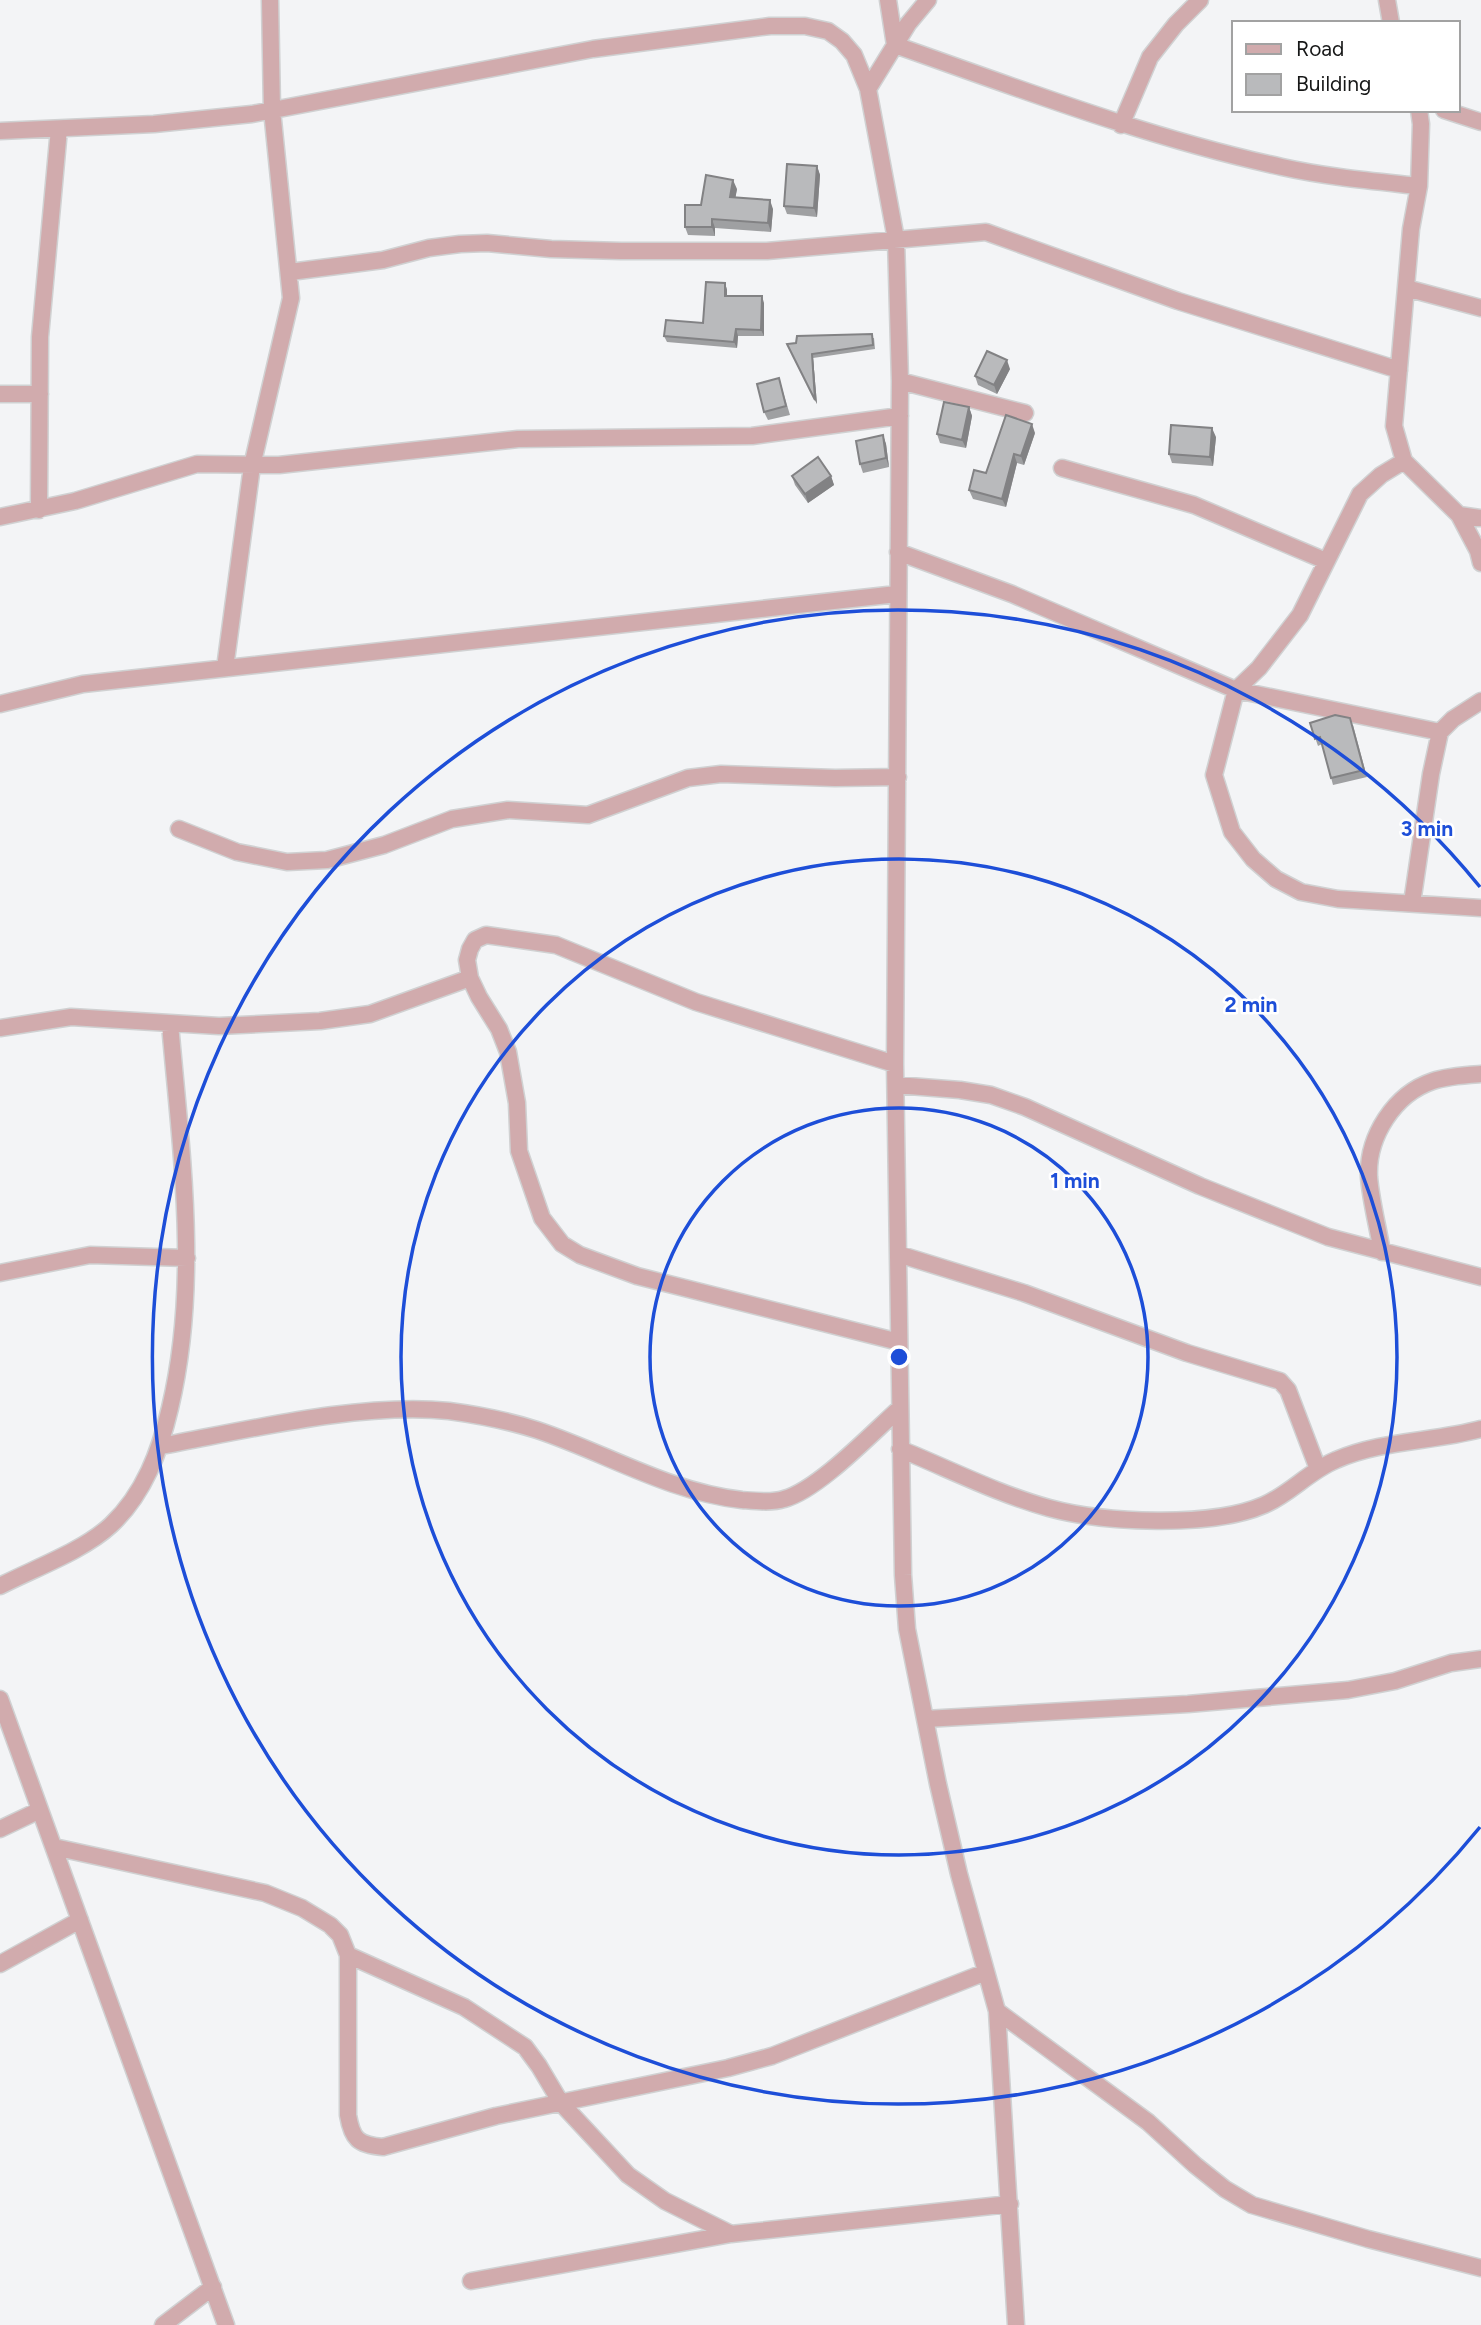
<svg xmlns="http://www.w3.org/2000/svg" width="1481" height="2325" viewBox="0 0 1481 2325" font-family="Figtree,sans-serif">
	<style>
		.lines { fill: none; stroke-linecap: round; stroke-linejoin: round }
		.minor-casing { stroke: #d0d1d2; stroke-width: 19 }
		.minor { stroke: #d1abad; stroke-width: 16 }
		.wall { fill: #9fa0a2 }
		.shaded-wall { fill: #828284 }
		.building { fill: #b9babc; stroke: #828284; stroke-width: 2 }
		.ring { fill: none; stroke: #1d4ed8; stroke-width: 3.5 }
		.centre { fill: #1d4ed8; stroke: #fff; stroke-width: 3.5 }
		.ring-label { font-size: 21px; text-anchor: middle; font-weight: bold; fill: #1d4ed8; stroke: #fff; stroke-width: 5; stroke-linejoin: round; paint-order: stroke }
	</style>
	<rect width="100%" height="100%" fill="#f3f4f6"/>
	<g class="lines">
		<defs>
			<path id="minor" d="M 888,0 L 895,45 C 1023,90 1149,138 1282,167 C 1327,177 1373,181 1419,186
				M 928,0 L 908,24 L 868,89 L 896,239 L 900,381 L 895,1064 L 903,1575 L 907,1629 L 938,1784 L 959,1874 L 997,2011 L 1016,2325
				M 1387,0 L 1391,23
				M 1419,110 L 1421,124 L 1419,186 L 1411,229 L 1394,426 L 1404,461 L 1459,515 L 1478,551 L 1481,563
				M 1444,110 L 1481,122
				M 1121,125 L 1150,57 L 1176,24 L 1200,0
				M 0,131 L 154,124 L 252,114 L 593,49 L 770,26 L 805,26 L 828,31 L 842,41 L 854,55 L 868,89
				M 290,272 L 383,260 L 429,248 L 460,244 L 487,243 L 551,249 L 621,251 L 767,251 L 986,232 L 1178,301 L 1399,370
				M 1406,288 L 1481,308
				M 900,381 L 1025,413
				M 0,394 L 40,394
				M 1404,461 L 1381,475 L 1360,494 L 1300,615 L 1259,668 L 1236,690 L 1214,775 L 1232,832 L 1253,859 L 1276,879 L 1301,892 L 1338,899 L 1481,908
				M 1062,468 L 1194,505 L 1326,561
				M 39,510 L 40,337 L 59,129
				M 1459,515 L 1481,518
				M 0,517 L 75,501 L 197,464 L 279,465 L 518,439 L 752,436 L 900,416
				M 898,552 L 1012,594 L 1236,690 L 1440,732
				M 225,668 L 252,466 L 291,298 L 272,110 L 270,0
				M 0,704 L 83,684 L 897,594
				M 179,829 L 237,852 L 287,862 L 327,860 L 384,845 L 452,819 L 508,810 L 588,815 L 688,778 L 721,774 L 835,778 L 898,777
				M 1412,903 L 1431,774 L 1440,732 L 1453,719 L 1481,701
				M 0,1028 L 71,1017 L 219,1026 L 320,1021 L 370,1014 L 470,978
				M 895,1064 L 696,1002 L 556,945 L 486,935 L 475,940 L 470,949 L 467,960 L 470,978 L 479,997 L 499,1029 L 508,1052 L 517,1103 L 519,1151 L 542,1218 L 562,1244 L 580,1255 L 637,1276 L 899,1342
				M 896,1085 L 960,1090 L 991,1095 L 1025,1107 L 1200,1186 L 1328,1237 L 1481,1277
				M 1382,1252 C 1378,1227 1371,1202 1369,1177 C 1367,1137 1394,1094 1433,1081 C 1447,1076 1466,1075 1481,1074
				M 898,1254 L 1024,1293 L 1187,1353 L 1280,1381 L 1288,1390 L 1318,1469
				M 0,1273 L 90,1255 L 187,1258
				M 161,1446 C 248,1430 361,1402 449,1411 C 479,1415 509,1421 537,1430 C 606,1453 669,1492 742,1500 C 755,1501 772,1503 784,1499 C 818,1490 872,1433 900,1408
				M 900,1449 C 949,1469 998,1494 1049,1508 C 1104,1523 1211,1528 1264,1505 C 1290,1494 1309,1471 1336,1460 C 1382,1440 1433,1442 1481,1429
				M 0,1586 C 35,1568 83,1551 111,1525 C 144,1494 160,1451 170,1408 C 200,1281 181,1152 170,1024
				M 0,1699 L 226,2325
				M 925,1719 L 1188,1704 L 1348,1690 L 1395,1681 L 1451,1663 L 1481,1659
				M 0,1829 L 40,1810
				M 54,1847 L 265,1893 L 302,1908 L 330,1925 L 340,1935 L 348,1955 L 348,2115 C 352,2139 358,2145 383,2147 L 496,2116 L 728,2068 L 772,2056 L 986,1972
				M 348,1955 L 464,2007 L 525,2047 L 539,2066 L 561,2103 L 628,2175 L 665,2201 L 731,2234
				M 0,1964 L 80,1920
				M 997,2011 L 1148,2122 L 1195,2165 L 1225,2189 L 1252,2205 L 1368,2239 L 1481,2268
				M 471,2281 L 731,2234 L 1010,2204
				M 163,2325 L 213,2287"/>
		</defs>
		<use href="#minor" class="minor-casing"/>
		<use href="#minor" class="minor"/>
	</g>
	<path class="wall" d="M 817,166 L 820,175 L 817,217 L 787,214 L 784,206 Z
		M 737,189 L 735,198 L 773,209 L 771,232 L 715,228 L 715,236 L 688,235 L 685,227 L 701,205 Z
		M 725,283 L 727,290 L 727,296 L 764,303 L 764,336 L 738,336 L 737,348 L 667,342 L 664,336 L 703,323 Z
		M 874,338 L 875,349 L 813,358 L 817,404 L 787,344 L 796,343 Z
		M 1010,369 L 997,394 L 978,385 L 975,376 Z
		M 779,378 L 790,415 L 768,420 L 764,412 Z
		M 969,407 L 972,416 L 966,448 L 940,443 L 937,434 Z
		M 1035,433 L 1024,465 L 1017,463 L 1006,507 L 973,499 L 969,490 Z
		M 883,435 L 886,444 L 889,467 L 863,473 L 860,464 Z
		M 1216,437 L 1213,466 L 1172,463 L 1169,454 Z
		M 792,476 L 831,476 L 834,485 L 808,503 L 795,485 Z
		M 1310,723 L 1353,725 L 1367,777 L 1333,785 L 1322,744 L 1318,746 Z"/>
	<path class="shaded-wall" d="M 817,166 L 820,175 L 817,217 L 814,208 Z
		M 733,180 L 737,189 L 734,206 L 730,197 Z
		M 770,200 L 773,209 L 771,232 L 768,223 Z
		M 712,219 L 715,228 L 715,236 L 712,227 Z
		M 725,283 L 727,290 L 727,302 L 725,296 Z
		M 762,296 L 764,303 L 764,336 L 761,330 Z
		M 736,329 L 738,336 L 737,348 L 734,342 Z
		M 812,354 L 813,358 L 817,404 L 815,400 Z
		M 1007,360 L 1010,369 L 997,394 L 994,385 Z
		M 969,407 L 972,416 L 966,448 L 962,440 Z
		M 1032,424 L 1035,433 L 1024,465 L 1021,456 Z
		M 1212,428 L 1216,437 L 1213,466 L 1210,457 Z
		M 883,435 L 886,444 L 889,467 L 886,458 Z
		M 1014,454 L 1017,463 L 1006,507 L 1002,499 Z
		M 831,476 L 834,485 L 808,503 L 805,494 Z"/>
	<path class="building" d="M 787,164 L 817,166 L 814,208 L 784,206 Z
		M 706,175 L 733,180 L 730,197 L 770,200 L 768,223 L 712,219 L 712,227 L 685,227 L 685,205 L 701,205 Z
		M 706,282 L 725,283 L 725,296 L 762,296 L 761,330 L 736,329 L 734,342 L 664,336 L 666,320 L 703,323 Z
		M 872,334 L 873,345 L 812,354 L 815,400 L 787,344 L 796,343 L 797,336 Z
		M 987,351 L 1007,360 L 994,385 L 975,376 Z
		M 779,378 L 786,406 L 764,412 L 757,384 Z
		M 944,402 L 969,407 L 962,440 L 937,434 Z
		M 1006,415 L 1032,424 L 1021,456 L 1014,454 L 1002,499 L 969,490 L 974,470 L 986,473 Z
		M 1171,425 L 1212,428 L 1210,457 L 1169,454 Z
		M 883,435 L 886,458 L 860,464 L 856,441 Z
		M 818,457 L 831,476 L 805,494 L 792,476 Z
		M 1335,715 L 1350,718 L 1364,770 L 1331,778 L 1320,737 L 1315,739 L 1310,723 Z"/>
	<g class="ring">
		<circle cx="899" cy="1357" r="249"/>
		<circle cx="899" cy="1357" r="498"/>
		<path d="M1480 1827A747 747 0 1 1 1480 887"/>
	</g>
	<circle cx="899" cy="1357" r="10" class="centre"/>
	<g class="ring-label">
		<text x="1427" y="836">3 min</text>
		<text x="1251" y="1012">2 min</text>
		<text x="1075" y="1188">1 min</text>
	</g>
	<rect x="1232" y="21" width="228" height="91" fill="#ffffff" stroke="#a2a2a2" stroke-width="2"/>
	<rect x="1246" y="44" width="35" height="10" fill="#d1abad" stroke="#a2a2a2" stroke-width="2"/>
	<text x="1296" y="56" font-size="21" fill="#161717">Road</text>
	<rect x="1246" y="74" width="35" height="21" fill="#b9babc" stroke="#a2a2a2" stroke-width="2"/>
	<text x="1296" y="91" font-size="21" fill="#161717">Building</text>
</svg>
